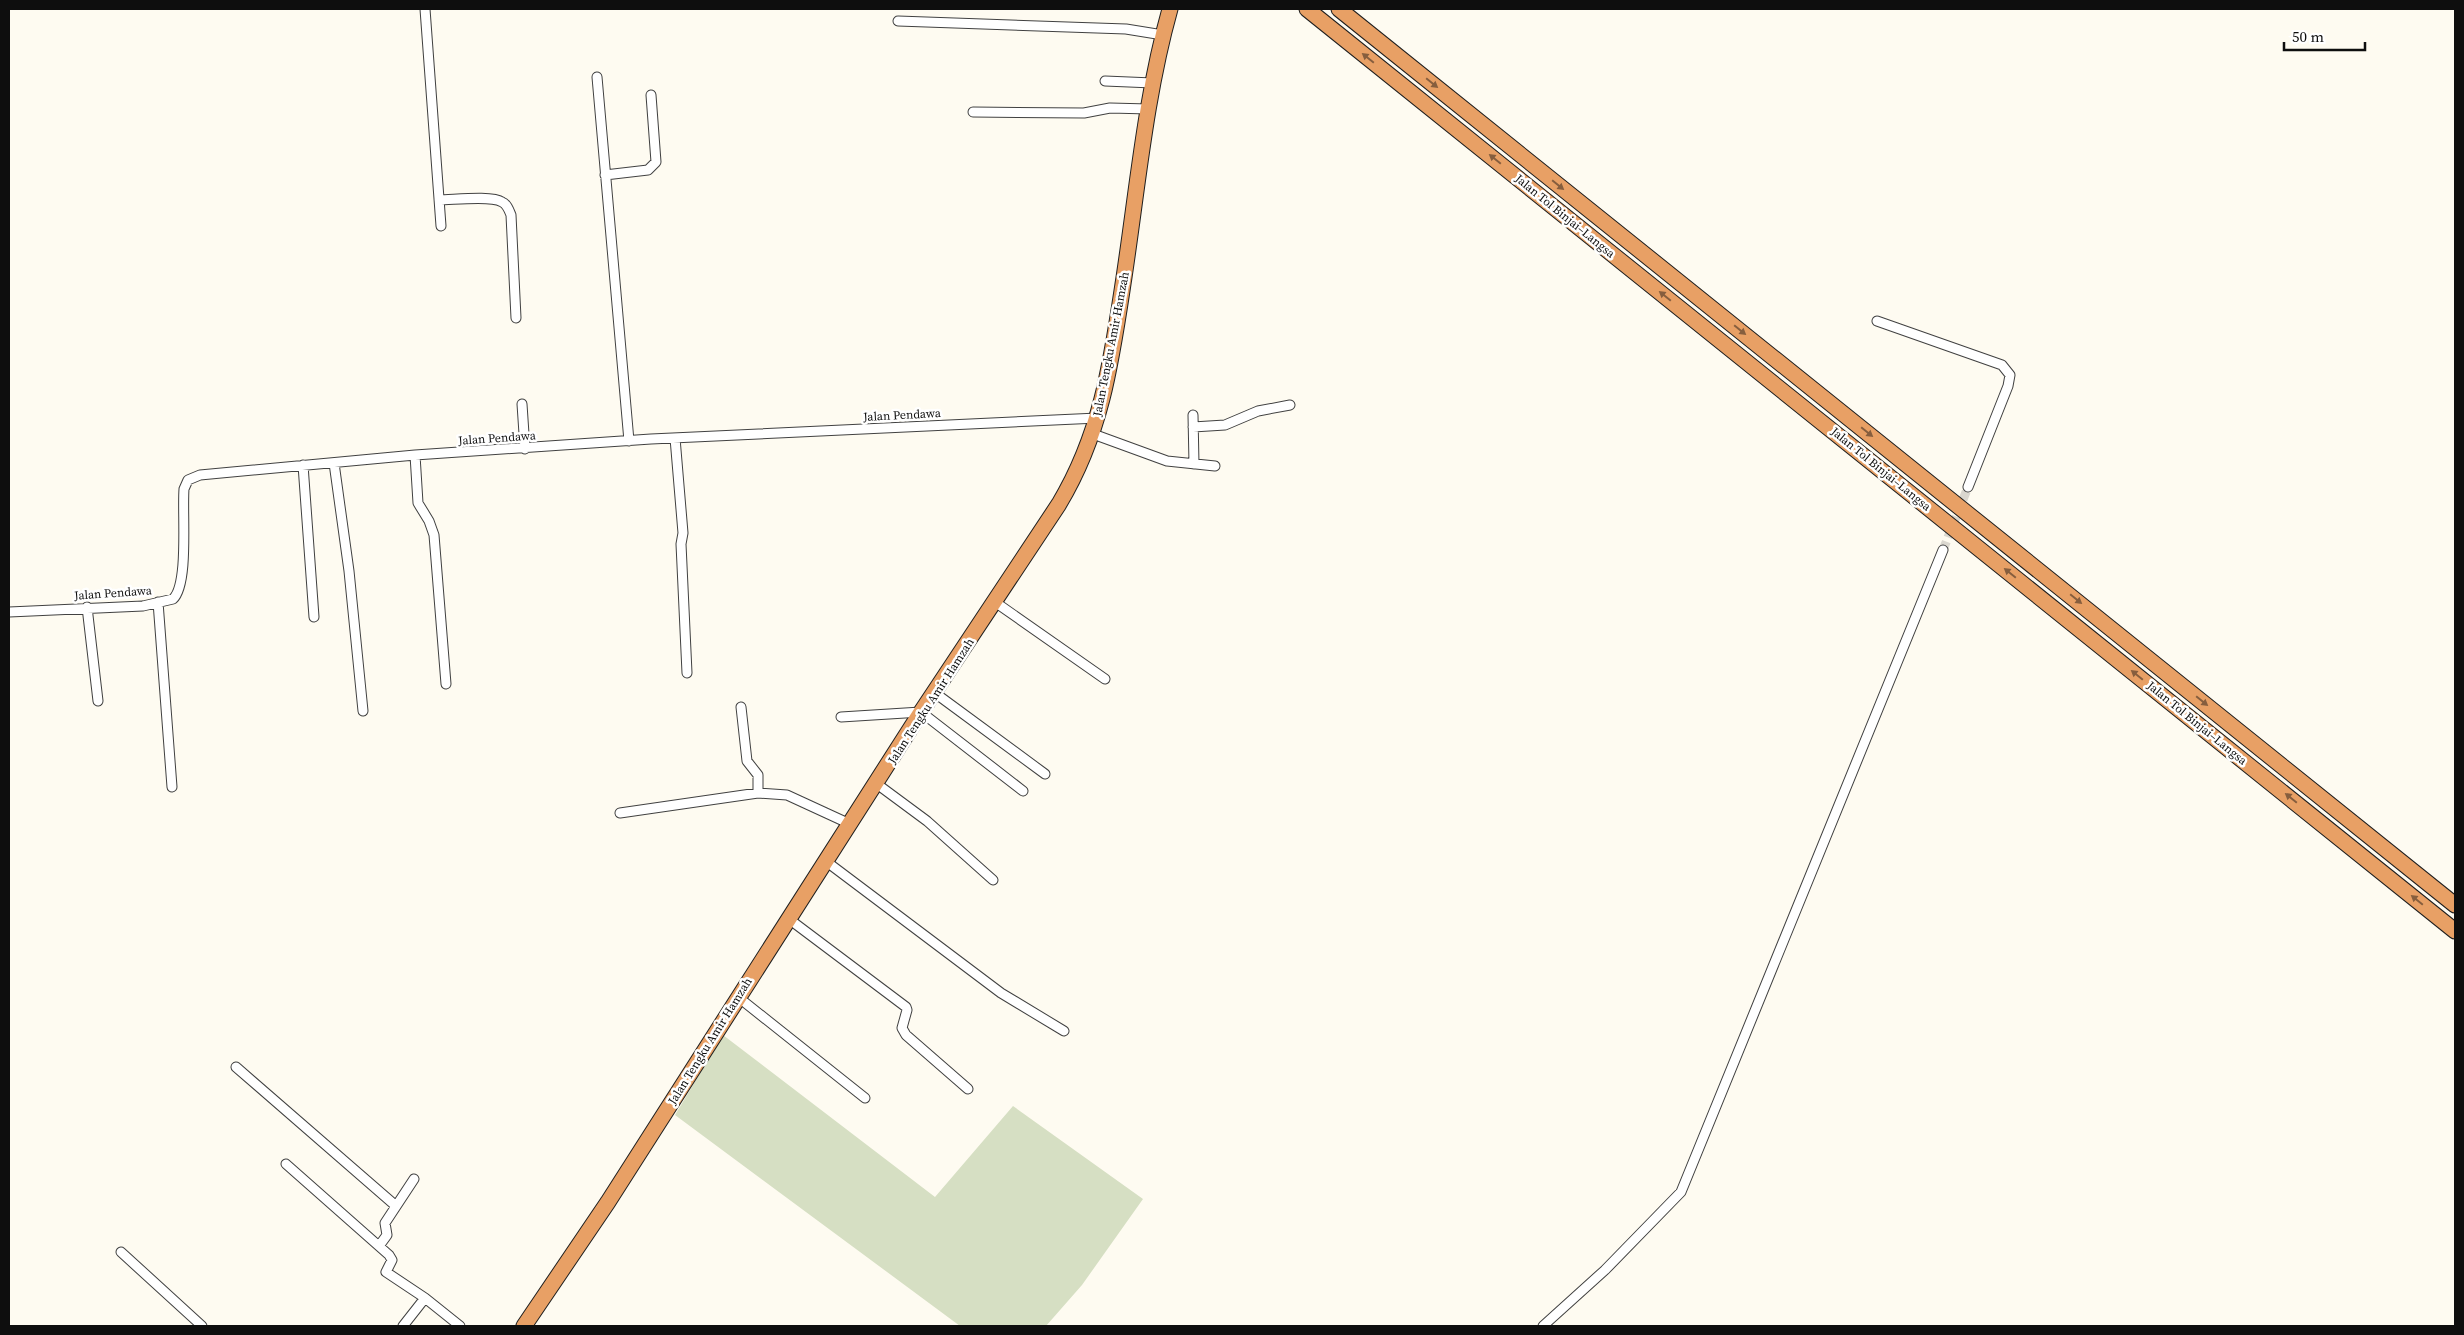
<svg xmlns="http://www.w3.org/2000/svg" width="2464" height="1335" viewBox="0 0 2464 1335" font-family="'Source Serif 4',serif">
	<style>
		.cemetery { fill: #d6dfc3 }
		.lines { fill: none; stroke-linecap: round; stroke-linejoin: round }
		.street-tunnel { stroke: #dad7cf; stroke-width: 9; stroke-dasharray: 9 4.5; stroke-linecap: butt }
		.street-casing { stroke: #414141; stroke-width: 11 }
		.highway-casing { stroke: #1f1f1f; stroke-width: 17 }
		.street { stroke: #fff; stroke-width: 9 }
		.highway { stroke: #e8a065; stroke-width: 15 }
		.oneway { fill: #865e3e }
		.labels { text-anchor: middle; stroke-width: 5; stroke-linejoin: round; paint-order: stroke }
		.street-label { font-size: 12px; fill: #0e0e0e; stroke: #fff }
	</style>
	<rect width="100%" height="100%" fill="#fefbf1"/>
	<path class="cemetery" d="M 723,1035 L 935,1197 L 1013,1106 L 1143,1199 L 1082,1285 L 1046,1326 L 960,1326 L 675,1115 Z"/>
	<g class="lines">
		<path class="street-tunnel" d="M 1943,550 L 1968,487"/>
		<defs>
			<path id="street" d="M 425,9 L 441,226
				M 898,21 L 1126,29 L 1163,35
				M 597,77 L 629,441
				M 1105,81 L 1153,83
				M 973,112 L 1084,113 L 1110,108 L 1149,109
				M 605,175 L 648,170 L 656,162 L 651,95
				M 439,200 C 453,200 492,195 502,202 C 507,204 509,210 511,215 L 516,318
				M 1877,321 L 2002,365 L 2010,375 L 2008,386 L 1968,487
				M 522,404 L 525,449
				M 1193,415 L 1194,464
				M 1193,427 L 1225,425 L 1258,411 L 1290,405
				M 1093,434 L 1167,461 L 1215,466
				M 675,438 L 683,533 L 681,544 L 687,673
				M 415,455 L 418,503 L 429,521 L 434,535 L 446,684
				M 334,463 L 349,571 L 363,711
				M 303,465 L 314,617
				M 158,602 L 172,787
				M 995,602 L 1105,679
				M 87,607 L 98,701
				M 9,612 L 143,606 L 173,599 C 189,584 182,513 184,489 L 188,480 L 200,475 L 415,455 L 651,439 L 1098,418
				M 935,693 L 1045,774
				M 741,707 L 747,761 L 758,775 L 758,793
				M 841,717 L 921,712 L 1023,791
				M 877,784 L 927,821 L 993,880
				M 620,813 L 758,793 L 787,795 L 850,824
				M 827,862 L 1001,993 L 1064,1031
				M 789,919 L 906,1007 L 907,1010 L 902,1028 L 906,1035 L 968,1089
				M 738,997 L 865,1098
				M 236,1067 L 396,1206
				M 286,1164 L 389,1255 L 392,1260 L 386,1272 L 425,1298 L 460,1326
				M 379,1246 L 387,1235 L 385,1223 L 414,1179
				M 121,1252 L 202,1326
				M 403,1326 L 425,1298
				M 1543,1326 L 1605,1270 L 1681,1192 L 1943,550"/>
			<path id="highway" d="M 1307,9 L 2455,931
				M 1339,9 L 2455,905
				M 524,1326 L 608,1202 L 921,712 L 1059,504 C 1101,434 1111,364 1123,284 C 1137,193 1145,98 1170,9"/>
		</defs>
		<use href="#street" class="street-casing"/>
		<use href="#highway" class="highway-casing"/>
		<use href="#street" class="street"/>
		<use href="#highway" class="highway"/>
	</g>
	<defs><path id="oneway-solid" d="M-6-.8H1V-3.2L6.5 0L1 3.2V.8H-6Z" transform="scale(1.25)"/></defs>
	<g class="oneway">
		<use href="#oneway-solid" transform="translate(1368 58) rotate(-141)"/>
		<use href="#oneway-solid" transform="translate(1432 83) rotate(39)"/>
		<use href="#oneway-solid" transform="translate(1495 159) rotate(-141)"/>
		<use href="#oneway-solid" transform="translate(1558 185) rotate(39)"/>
		<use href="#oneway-solid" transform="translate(1665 296) rotate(-141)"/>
		<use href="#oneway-solid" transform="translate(1740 330) rotate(39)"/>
		<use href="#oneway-solid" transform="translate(1867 432) rotate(39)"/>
		<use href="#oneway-solid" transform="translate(2010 573) rotate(-141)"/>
		<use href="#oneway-solid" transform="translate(2076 599) rotate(39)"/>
		<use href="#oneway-solid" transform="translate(2137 675) rotate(-141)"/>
		<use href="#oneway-solid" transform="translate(2202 701) rotate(39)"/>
		<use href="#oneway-solid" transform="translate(2291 798) rotate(-141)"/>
		<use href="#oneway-solid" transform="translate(2417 900) rotate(-141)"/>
	</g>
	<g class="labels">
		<g class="street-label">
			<text transform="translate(1565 216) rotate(39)" y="4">Jalan Tol Binjai–Langsa</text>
			<text transform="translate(1111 344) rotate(-79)" y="4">Jalan Tengku Amir Hamzah</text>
			<text transform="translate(902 415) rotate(-3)" y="4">Jalan Pendawa</text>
			<text transform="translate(497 438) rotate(-4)" y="4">Jalan Pendawa</text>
			<text transform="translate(1881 469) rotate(39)" y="4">Jalan Tol Binjai–Langsa</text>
			<text transform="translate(113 593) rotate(-4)" y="4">Jalan Pendawa</text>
			<text transform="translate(931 701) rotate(-57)" y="4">Jalan Tengku Amir Hamzah</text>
			<text transform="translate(2197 723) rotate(39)" y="4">Jalan Tol Binjai–Langsa</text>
			<text transform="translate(710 1041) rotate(-58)" y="4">Jalan Tengku Amir Hamzah</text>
		</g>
	</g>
	<rect width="2464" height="1335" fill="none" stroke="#0e0e0e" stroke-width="20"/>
	<path d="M2284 42v8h81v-8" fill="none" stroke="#0e0e0e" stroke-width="2.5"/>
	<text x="2292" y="42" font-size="15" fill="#0e0e0e" stroke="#ffffff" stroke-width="4" paint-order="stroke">50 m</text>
</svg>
